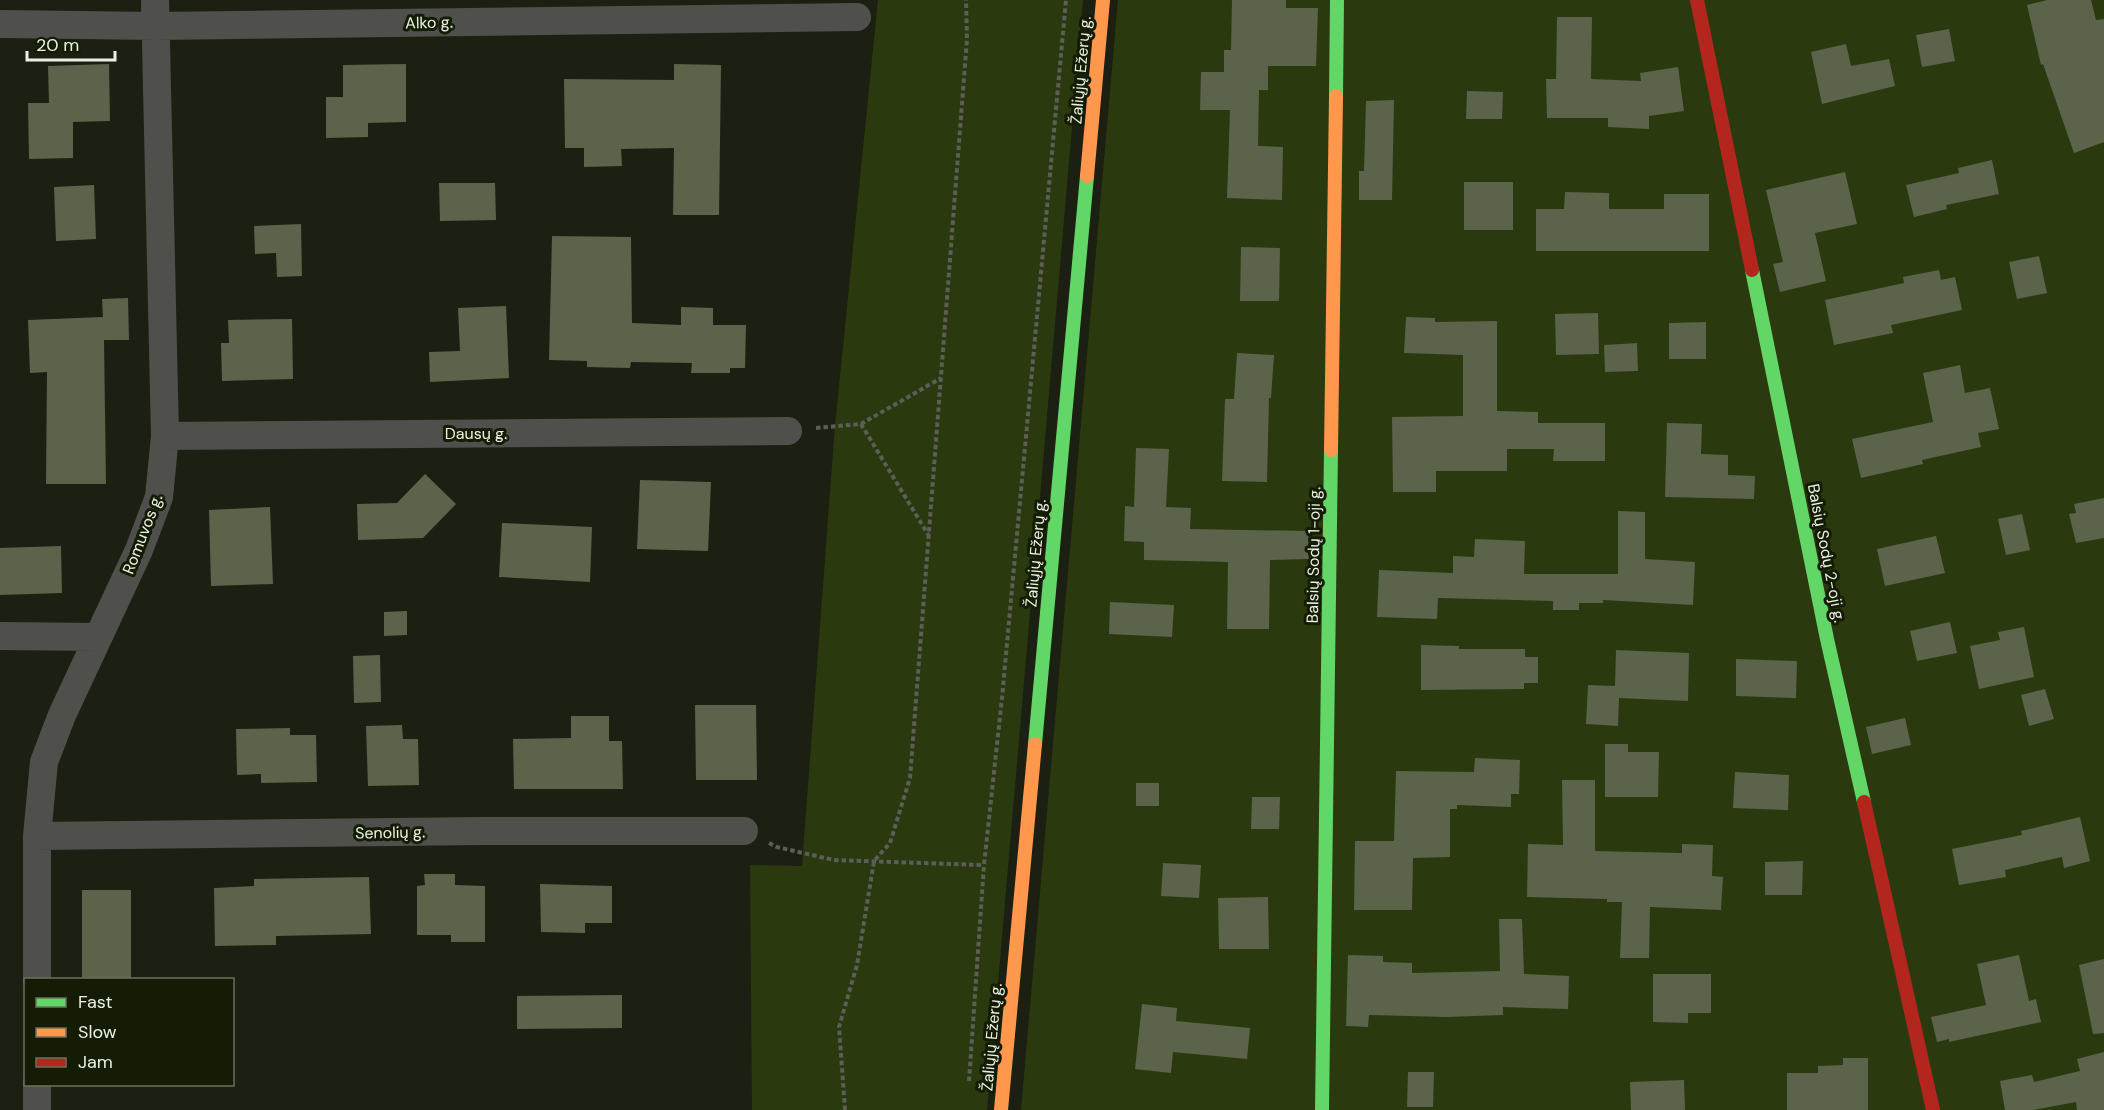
<svg xmlns="http://www.w3.org/2000/svg" width="2104" height="1110" viewBox="0 0 2104 1110" font-family="'DM Sans',sans-serif">
	<style>
		.green { fill: #2b390e }
		.building { fill: #5b634b }
		.lines { fill: none; stroke-linecap: round; stroke-linejoin: round }
		.path { stroke: #5c5e58; stroke-width: 4; stroke-dasharray: 4.5 3; stroke-linecap: butt }
		.street { stroke: #4f504c; stroke-width: 28 }
		.fast { stroke: #63d668; stroke-width: 14 }
		.slow { stroke: #ff974d; stroke-width: 14 }
		.jam { stroke: #b3261e; stroke-width: 14 }
		.labels { text-anchor: middle; stroke-width: 6; stroke-linejoin: round; paint-order: stroke }
		.street-label { font-size: 16px; fill: #ebf1e3; stroke: #141c06 }
	</style>
	<rect width="100%" height="100%" fill="#1c2013"/>
	<path class="green" d="M 878,0 L 1083,0 L 987,1110 L 752,1110 L 750,865 L 802,866 L 835,426 Z
		M 1118,0 L 2104,0 L 2104,1110 L 1021,1110 Z"/>
	<path class="building" d="M 1232,0 L 1286,0 L 1286,8 L 1318,8 L 1316,66 L 1268,66 L 1268,90 L 1259,90 L 1258,146 L 1283,147 L 1282,200 L 1227,198 L 1230,110 L 1200,110 L 1201,72 L 1224,72 L 1224,50 L 1231,50 Z
		M 2047,0 L 2091,0 L 2096,20 L 2104,19 L 2104,142 L 2074,153 L 2043,64 L 2041,65 L 2027,5 Z
		M 1557,17 L 1592,17 L 1591,79 L 1641,81 L 1640,73 L 1678,67 L 1684,111 L 1649,116 L 1649,129 L 1608,127 L 1608,118 L 1547,118 L 1546,79 L 1556,79 Z
		M 1949,29 L 1955,61 L 1922,67 L 1916,35 Z
		M 1846,44 L 1851,66 L 1889,59 L 1895,86 L 1822,104 L 1811,52 Z
		M 109,64 L 110,121 L 73,122 L 73,158 L 29,159 L 28,103 L 49,103 L 48,66 Z
		M 406,64 L 406,122 L 368,123 L 368,137 L 326,138 L 326,97 L 343,97 L 343,65 Z
		M 674,64 L 721,65 L 719,215 L 673,215 L 674,148 L 621,149 L 622,166 L 584,167 L 584,148 L 565,148 L 564,79 L 674,80 Z
		M 1467,91 L 1503,92 L 1502,119 L 1466,119 Z
		M 1394,100 L 1392,200 L 1359,200 L 1359,171 L 1364,171 L 1366,101 Z
		M 1992,160 L 1999,194 L 1946,205 L 1947,209 L 1914,217 L 1906,185 L 1959,173 L 1958,168 Z
		M 1845,172 L 1857,224 L 1815,233 L 1826,281 L 1780,292 L 1773,264 L 1783,262 L 1766,190 Z
		M 1464,182 L 1513,182 L 1513,230 L 1464,230 Z
		M 439,183 L 495,183 L 496,220 L 440,221 Z
		M 94,185 L 96,239 L 56,241 L 54,187 Z
		M 1565,192 L 1609,193 L 1609,209 L 1664,209 L 1664,194 L 1709,194 L 1709,251 L 1536,251 L 1536,209 L 1564,209 Z
		M 301,224 L 302,276 L 277,277 L 276,253 L 255,254 L 254,226 Z
		M 552,236 L 631,237 L 632,323 L 681,325 L 681,307 L 713,308 L 713,325 L 746,325 L 745,368 L 730,368 L 730,373 L 691,373 L 692,363 L 631,362 L 630,368 L 587,367 L 587,361 L 549,360 Z
		M 1241,247 L 1280,248 L 1279,301 L 1240,301 Z
		M 2039,256 L 2047,293 L 2017,299 L 2009,262 Z
		M 1939,270 L 1941,280 L 1955,277 L 1962,310 L 1891,325 L 1893,333 L 1834,345 L 1825,300 L 1904,283 L 1903,277 Z
		M 128,298 L 129,340 L 104,340 L 106,484 L 46,484 L 47,372 L 30,373 L 28,320 L 103,317 L 102,299 Z
		M 506,306 L 509,378 L 430,382 L 429,352 L 460,351 L 458,308 Z
		M 1598,313 L 1599,354 L 1556,355 L 1555,314 Z
		M 1406,317 L 1435,318 L 1435,322 L 1497,321 L 1497,411 L 1538,412 L 1538,423 L 1605,423 L 1605,461 L 1553,461 L 1554,449 L 1507,449 L 1507,471 L 1436,471 L 1436,492 L 1393,492 L 1392,417 L 1463,416 L 1463,355 L 1404,353 Z
		M 292,319 L 293,379 L 222,381 L 221,343 L 229,343 L 228,320 Z
		M 1706,322 L 1706,359 L 1669,359 L 1669,323 Z
		M 1637,343 L 1638,371 L 1605,372 L 1604,345 Z
		M 1237,353 L 1274,355 L 1271,398 L 1269,398 L 1267,482 L 1222,481 L 1225,399 L 1234,399 Z
		M 1960,365 L 1965,393 L 1990,388 L 1999,429 L 1978,433 L 1981,447 L 1922,460 L 1923,464 L 1861,478 L 1852,439 L 1933,422 L 1923,373 Z
		M 1667,423 L 1702,424 L 1701,454 L 1728,455 L 1728,475 L 1755,476 L 1754,499 L 1665,497 Z
		M 1136,448 L 1169,449 L 1166,507 L 1191,508 L 1190,529 L 1308,531 L 1309,559 L 1270,560 L 1269,629 L 1227,629 L 1228,562 L 1144,560 L 1144,542 L 1124,541 L 1125,506 L 1134,507 Z
		M 425,474 L 456,504 L 423,538 L 358,540 L 357,504 L 397,503 Z
		M 640,480 L 711,482 L 708,551 L 637,549 Z
		M 2104,498 L 2104,538 L 2076,543 L 2069,514 L 2076,513 L 2074,504 Z
		M 270,507 L 273,584 L 211,586 L 209,510 Z
		M 1618,511 L 1645,512 L 1645,559 L 1695,562 L 1693,605 L 1603,600 L 1603,603 L 1579,603 L 1579,610 L 1553,610 L 1553,601 L 1438,598 L 1437,619 L 1377,617 L 1379,570 L 1453,573 L 1453,556 L 1474,557 L 1475,539 L 1525,541 L 1524,574 L 1618,574 Z
		M 2022,514 L 2030,550 L 2006,555 L 1998,519 Z
		M 502,523 L 592,527 L 590,582 L 499,577 Z
		M 1936,536 L 1945,573 L 1885,586 L 1877,549 Z
		M 61,546 L 62,593 L 0,595 L 0,548 Z
		M 1110,602 L 1174,605 L 1172,637 L 1109,634 Z
		M 407,611 L 407,635 L 384,636 L 384,612 Z
		M 1950,622 L 1957,653 L 1917,661 L 1910,631 Z
		M 2024,627 L 2034,677 L 1979,689 L 1970,646 L 2000,640 L 1998,632 Z
		M 1421,645 L 1459,646 L 1459,649 L 1525,649 L 1525,657 L 1538,657 L 1538,683 L 1524,683 L 1524,689 L 1421,690 Z
		M 1616,650 L 1689,653 L 1688,701 L 1619,698 L 1618,726 L 1586,724 L 1588,685 L 1615,686 Z
		M 380,655 L 381,702 L 354,703 L 353,656 Z
		M 1736,659 L 1797,661 L 1796,698 L 1736,696 Z
		M 2045,689 L 2054,719 L 2029,726 L 2021,695 Z
		M 695,705 L 756,705 L 757,780 L 696,780 Z
		M 571,716 L 609,716 L 609,741 L 622,741 L 623,789 L 514,789 L 513,739 L 571,738 Z
		M 1905,718 L 1911,745 L 1872,754 L 1866,727 Z
		M 402,725 L 403,739 L 418,739 L 419,785 L 368,786 L 366,726 Z
		M 290,728 L 290,735 L 316,735 L 317,782 L 261,783 L 261,774 L 237,775 L 236,729 Z
		M 1605,744 L 1628,744 L 1628,752 L 1659,752 L 1658,797 L 1605,797 Z
		M 1475,758 L 1520,760 L 1519,794 L 1511,794 L 1511,807 L 1457,805 L 1457,809 L 1450,809 L 1450,857 L 1413,858 L 1412,910 L 1354,910 L 1355,841 L 1394,841 L 1396,771 L 1474,772 Z
		M 1735,772 L 1789,775 L 1788,810 L 1733,808 Z
		M 1562,780 L 1595,780 L 1595,851 L 1682,853 L 1682,844 L 1713,845 L 1712,876 L 1723,877 L 1721,910 L 1650,907 L 1649,958 L 1620,958 L 1622,902 L 1607,902 L 1607,899 L 1527,897 L 1528,844 L 1563,845 Z
		M 1136,783 L 1159,783 L 1159,806 L 1136,806 Z
		M 1252,797 L 1280,797 L 1279,829 L 1251,829 Z
		M 2080,817 L 2090,861 L 2064,868 L 2062,857 L 2005,870 L 2006,877 L 1959,885 L 1952,849 L 2022,835 L 2021,831 Z
		M 1803,861 L 1802,895 L 1765,895 L 1765,862 Z
		M 1163,863 L 1201,865 L 1199,898 L 1161,896 Z
		M 424,874 L 455,874 L 455,885 L 485,886 L 485,942 L 451,942 L 451,935 L 417,935 L 417,886 L 425,885 Z
		M 369,877 L 371,934 L 276,936 L 276,945 L 215,946 L 214,888 L 254,886 L 254,879 Z
		M 540,884 L 612,886 L 612,923 L 585,923 L 585,933 L 541,932 Z
		M 82,890 L 131,890 L 131,980 L 82,980 Z
		M 1268,897 L 1269,949 L 1219,949 L 1218,898 Z
		M 1499,919 L 1522,919 L 1524,974 L 1569,976 L 1568,1009 L 1503,1007 L 1503,1015 L 1447,1017 L 1369,1015 L 1368,1027 L 1346,1026 L 1348,955 L 1383,956 L 1383,962 L 1412,963 L 1412,973 L 1500,971 Z
		M 2019,955 L 2029,1001 L 2036,999 L 2041,1022 L 1949,1042 L 1949,1039 L 1937,1042 L 1931,1017 L 1986,1005 L 1977,964 Z
		M 2104,959 L 2104,1033 L 2093,1034 L 2079,965 Z
		M 1653,974 L 1711,974 L 1711,1013 L 1688,1013 L 1688,1023 L 1653,1022 Z
		M 622,995 L 622,1028 L 517,1029 L 517,996 Z
		M 1142,1004 L 1177,1008 L 1176,1021 L 1250,1028 L 1247,1059 L 1173,1052 L 1171,1073 L 1135,1069 Z
		M 2104,1052 L 2104,1110 L 2077,1110 L 2076,1102 L 2033,1110 L 2005,1110 L 2000,1081 L 2032,1075 L 2034,1082 L 2080,1071 L 2077,1059 Z
		M 1843,1058 L 1868,1058 L 1868,1110 L 1787,1110 L 1787,1073 L 1818,1073 L 1818,1066 L 1843,1065 Z
		M 1408,1072 L 1434,1072 L 1433,1107 L 1407,1107 Z
		M 1684,1080 L 1685,1110 L 1631,1110 L 1630,1082 Z"/>
	<g class="lines">
		<path class="path" d="M 861,424 L 929,536
			M 816,428 L 861,424 L 941,378
			M 769,843 L 777,847 L 834,860 L 984,865
			M 969,1081 L 984,865 L 1002,698 L 1066,0
			M 845,1110 L 839,1027 L 857,965 L 874,861 L 890,843 L 910,778 L 967,39 L 966,0"/>
		<path class="street" d="M 0,24 L 156,26 L 857,17
			M 165,436 L 788,431
			M 0,636 L 98,637
			M 37,836 L 483,831 L 744,831
			M 37,980 L 37,836 L 44,762 L 62,715 L 139,550 L 159,497 L 165,436 L 155,0
			M 37,1110 L 37,1084"/>
		<path class="fast" d="M 1336,96 L 1337,0
			M 1752,270 L 1827,639 L 1864,802
			M 1035,744 L 1087,176
			M 1322,1110 L 1331,450"/>
		<path class="slow" d="M 1087,176 L 1103,0
			M 1331,450 L 1336,96
			M 1001,1110 L 1035,744"/>
		<path class="jam" d="M 1697,0 L 1752,270
			M 1864,802 L 1933,1110"/>
	</g>
	<g class="labels">
		<g class="street-label">
			<text transform="translate(429 22) rotate(-1)" y="6">Alko g.</text>
			<text transform="translate(1080 70) rotate(-85)" y="6">Žaliųjų Ežerų g.</text>
			<text x="476" y="439">Dausų g.</text>
			<text transform="translate(142 534) rotate(-69)" y="6">Romuvos g.</text>
			<text transform="translate(1035 553) rotate(-85)" y="6">Žaliųjų Ežerų g.</text>
			<text transform="translate(1827 553) rotate(79)" y="6">Balsių Sodų 2-oji g.</text>
			<text transform="translate(1313 555) rotate(-89)" y="6">Balsių Sodų 1-oji g.</text>
			<text transform="translate(390 832) rotate(-1)" y="6">Senolių g.</text>
			<text transform="translate(991 1037) rotate(-85)" y="6">Žaliųjų Ežerų g.</text>
		</g>
	</g>
	<rect x="24" y="978" width="210" height="108" fill="#141c06" stroke="#6a715e" stroke-width="1.5"/>
	<rect x="36" y="998" width="30" height="9" fill="#63d668" stroke="#6a715e" stroke-width="1.5"/>
	<text x="78" y="1008" font-size="18" fill="#ebf1e3">Fast</text>
	<rect x="36" y="1028" width="30" height="9" fill="#ff974d" stroke="#6a715e" stroke-width="1.5"/>
	<text x="78" y="1038" font-size="18" fill="#ebf1e3">Slow</text>
	<rect x="36" y="1058" width="30" height="9" fill="#b3261e" stroke="#6a715e" stroke-width="1.5"/>
	<text x="78" y="1068" font-size="18" fill="#ebf1e3">Jam</text>
	<path d="M27 51v9h88v-9" fill="none" stroke="#ebf1e3" stroke-width="3"/>
	<text x="36" y="51" font-size="18" fill="#ebf1e3" stroke="#141c06" stroke-width="4.5" paint-order="stroke">20 m</text>
</svg>
